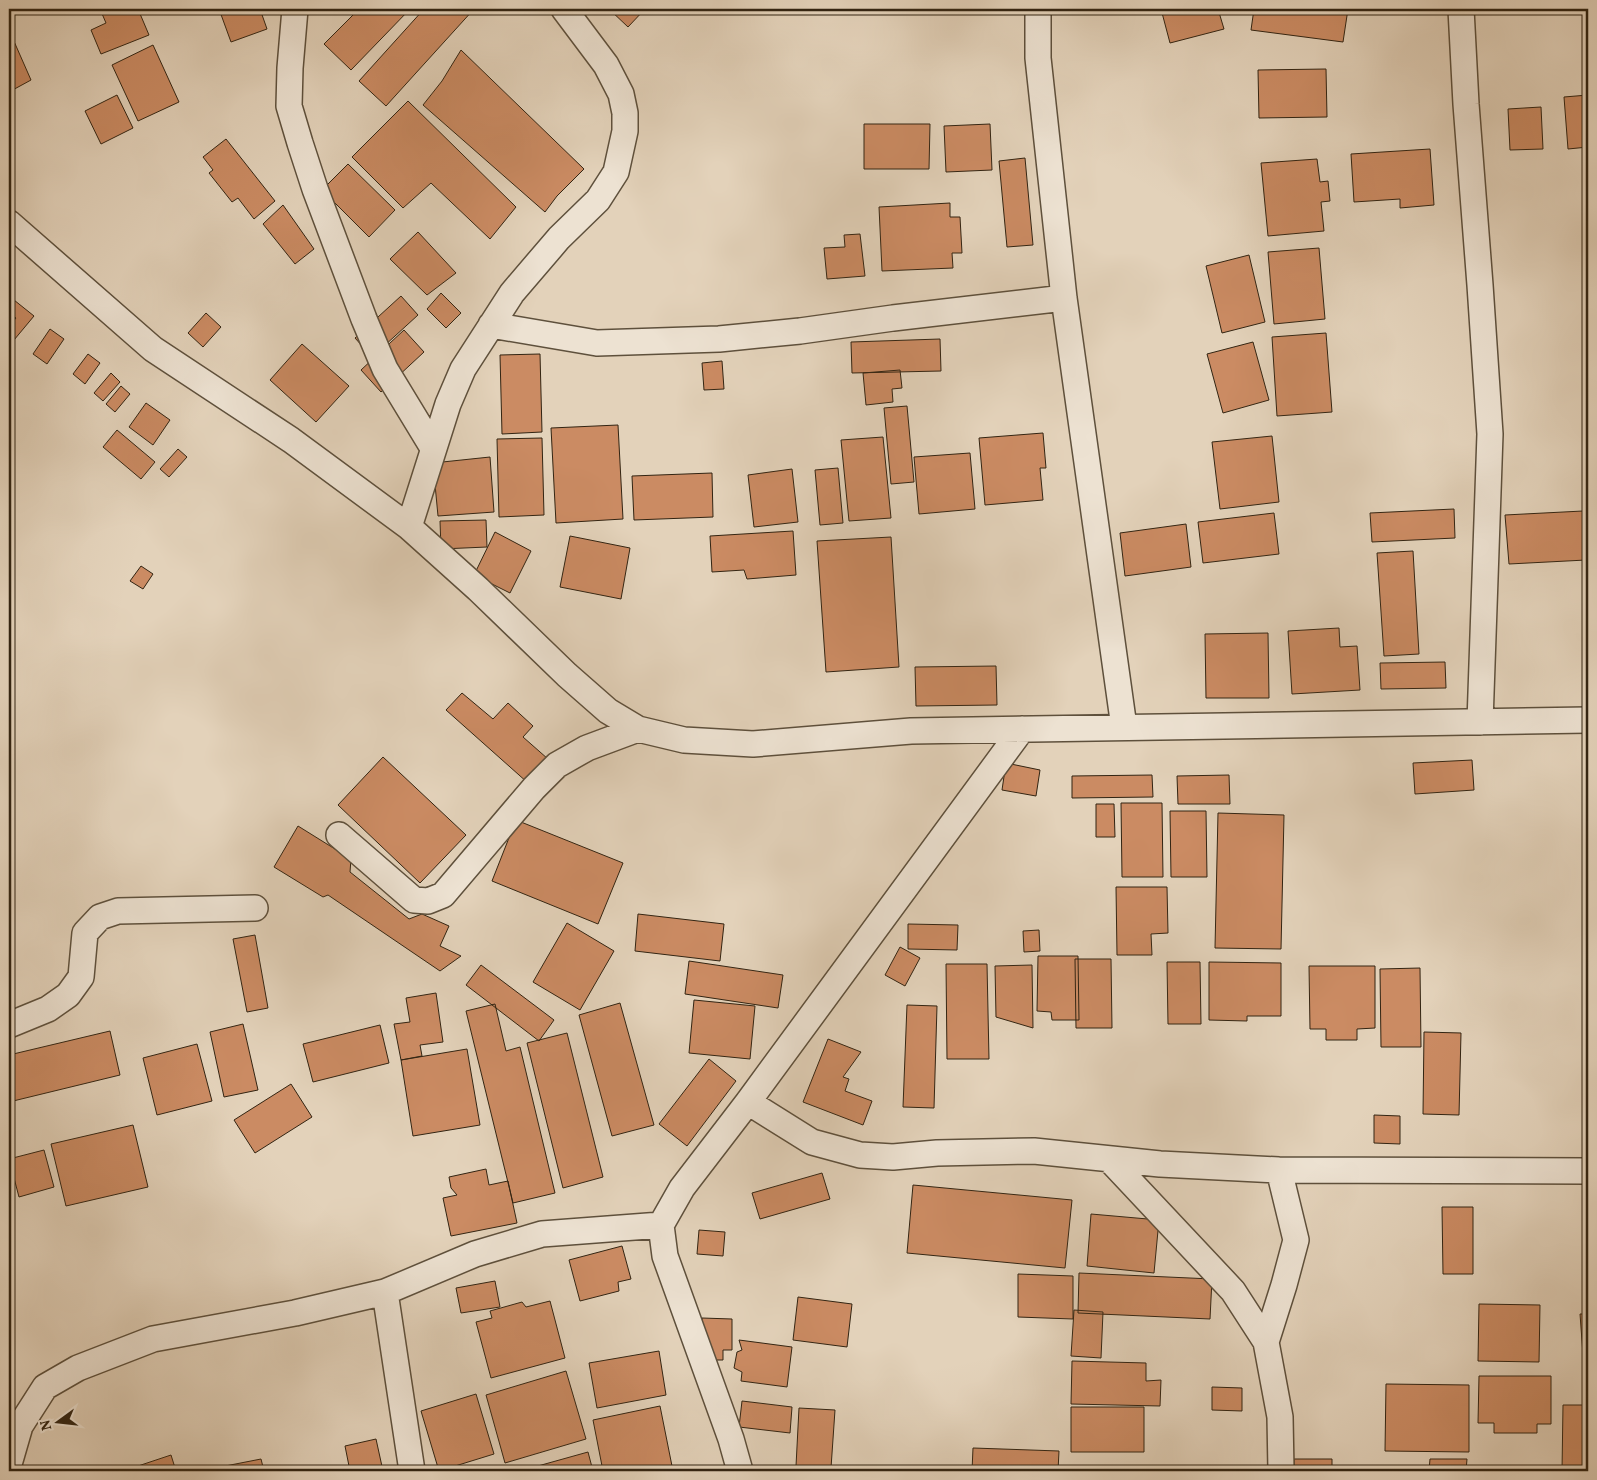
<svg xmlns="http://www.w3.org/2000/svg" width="1597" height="1480" viewBox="0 0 1597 1480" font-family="Vollkorn,serif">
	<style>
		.building { fill: #cb8b63; stroke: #322412 }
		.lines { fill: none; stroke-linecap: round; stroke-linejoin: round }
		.minor-casing { stroke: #5e503c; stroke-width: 28 }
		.minor { stroke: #ede2d2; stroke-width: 25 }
	</style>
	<rect width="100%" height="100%" fill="#e3d2ba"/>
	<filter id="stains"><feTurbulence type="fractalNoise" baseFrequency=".004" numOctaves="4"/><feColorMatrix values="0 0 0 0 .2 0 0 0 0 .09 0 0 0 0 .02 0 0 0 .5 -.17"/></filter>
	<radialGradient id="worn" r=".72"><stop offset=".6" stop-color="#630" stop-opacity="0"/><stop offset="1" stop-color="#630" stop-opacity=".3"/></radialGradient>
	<path class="building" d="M 100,9 L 127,9 L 128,12 L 138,9 L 149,35 L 101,54 L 91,30 L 106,23 Z
		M 219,9 L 260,9 L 267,29 L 231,42 Z
		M 359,9 L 410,9 L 351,70 L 324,44 Z
		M 424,9 L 474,9 L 386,106 L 359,81 Z
		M 609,9 L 645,9 L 628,27 Z
		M 943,9 L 988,9 L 944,14 Z
		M 1161,9 L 1218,9 L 1224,29 L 1170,43 Z
		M 1254,9 L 1348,9 L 1343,42 L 1251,30 Z
		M 9,30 L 31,80 L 9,92 Z
		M 153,45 L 179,102 L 138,121 L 112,65 Z
		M 461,50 L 584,169 L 557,196 L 545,212 L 423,105 L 442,81 Z
		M 1326,69 L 1327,117 L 1259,118 L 1258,70 Z
		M 117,95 L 133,128 L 101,144 L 85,111 Z
		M 1588,95 L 1588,147 L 1568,149 L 1564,97 Z
		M 408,101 L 516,207 L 490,239 L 431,183 L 403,208 L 352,157 Z
		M 1541,107 L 1543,149 L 1510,150 L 1508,109 Z
		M 864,124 L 930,124 L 929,169 L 864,169 Z
		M 990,124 L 992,170 L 946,172 L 944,126 Z
		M 226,139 L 275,201 L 254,219 L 238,198 L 232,202 L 209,173 L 213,170 L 203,157 Z
		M 1430,149 L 1434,205 L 1400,208 L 1400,199 L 1354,202 L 1351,154 Z
		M 1025,158 L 1033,245 L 1007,247 L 999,161 Z
		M 1317,159 L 1320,182 L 1328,181 L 1330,201 L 1321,202 L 1324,231 L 1268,236 L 1261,163 Z
		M 348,164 L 395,210 L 369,237 L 322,190 Z
		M 950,203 L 950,217 L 960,217 L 962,253 L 952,253 L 953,268 L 882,271 L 879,207 Z
		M 283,205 L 314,249 L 295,264 L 263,224 Z
		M 418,232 L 456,273 L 427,295 L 390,259 Z
		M 860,234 L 865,276 L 827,279 L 824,248 L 845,247 L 844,235 Z
		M 1319,248 L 1325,319 L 1274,324 L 1268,252 Z
		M 1249,255 L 1265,322 L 1222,333 L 1206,266 Z
		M 441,293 L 461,313 L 446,328 L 427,309 Z
		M 401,296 L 418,315 L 372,357 L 355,338 Z
		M 14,300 L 34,316 L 9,346 L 9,326 L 16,318 L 12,315 L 15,312 L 9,306 Z
		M 206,313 L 221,327 L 203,347 L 188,333 Z
		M 50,329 L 64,339 L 47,364 L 33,354 Z
		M 404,330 L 424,352 L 381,392 L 361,370 Z
		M 1326,333 L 1332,412 L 1277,416 L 1272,337 Z
		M 940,339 L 941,371 L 852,373 L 851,342 Z
		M 1253,342 L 1269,400 L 1223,413 L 1207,354 Z
		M 302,344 L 349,386 L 316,422 L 270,380 Z
		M 88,354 L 100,363 L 85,384 L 73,374 Z
		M 540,354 L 542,432 L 502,434 L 500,355 Z
		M 722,361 L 724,389 L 704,390 L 702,363 Z
		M 900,370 L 902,388 L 892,389 L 893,402 L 866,405 L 863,373 Z
		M 111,373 L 120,382 L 103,401 L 94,393 Z
		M 121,386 L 130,394 L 115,412 L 106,404 Z
		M 146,403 L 170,420 L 153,445 L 129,427 Z
		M 907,406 L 914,482 L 891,484 L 884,408 Z
		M 618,425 L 623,519 L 556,523 L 551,428 Z
		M 117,430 L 155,462 L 141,479 L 103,447 Z
		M 1043,433 L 1046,468 L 1040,468 L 1043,500 L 985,505 L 979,438 Z
		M 1272,436 L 1279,502 L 1220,509 L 1212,442 Z
		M 883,437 L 891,518 L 849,521 L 841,440 Z
		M 542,438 L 544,515 L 499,517 L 497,439 Z
		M 178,449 L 187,457 L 169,477 L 160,469 Z
		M 970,453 L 975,509 L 919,514 L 914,457 Z
		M 490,457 L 494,512 L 438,516 L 433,463 Z
		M 838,468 L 843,523 L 820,525 L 815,470 Z
		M 792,469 L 798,522 L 754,527 L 748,475 Z
		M 712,473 L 713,517 L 634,520 L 632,476 Z
		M 1454,509 L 1455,538 L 1372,542 L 1370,513 Z
		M 1583,511 L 1586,560 L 1509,564 L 1505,515 Z
		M 1274,513 L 1279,554 L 1203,563 L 1198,522 Z
		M 486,520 L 487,547 L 441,549 L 440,521 Z
		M 1186,524 L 1191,567 L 1125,576 L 1120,533 Z
		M 793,531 L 796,575 L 747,579 L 744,570 L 712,572 L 710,536 Z
		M 495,532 L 531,551 L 510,593 L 474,575 Z
		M 570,536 L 630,548 L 621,599 L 560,587 Z
		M 891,537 L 899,667 L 826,672 L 817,541 Z
		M 1413,551 L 1419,654 L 1384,656 L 1377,553 Z
		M 141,566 L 153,574 L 143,589 L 130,581 Z
		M 1339,628 L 1340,647 L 1357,646 L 1360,690 L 1292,694 L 1288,631 Z
		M 1268,633 L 1269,698 L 1206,698 L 1205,634 Z
		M 1445,662 L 1446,688 L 1381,689 L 1380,663 Z
		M 996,666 L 997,705 L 916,706 L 915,667 Z
		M 462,693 L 493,719 L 508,703 L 533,726 L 523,737 L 548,759 L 528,783 L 446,710 Z
		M 383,757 L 466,835 L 420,883 L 338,805 Z
		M 1472,760 L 1474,790 L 1415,794 L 1413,763 Z
		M 1006,763 L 1040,770 L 1036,796 L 1002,790 Z
		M 1152,775 L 1153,797 L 1072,798 L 1072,776 Z
		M 1229,775 L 1230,804 L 1178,804 L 1177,776 Z
		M 1121,803 L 1162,803 L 1163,877 L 1122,877 Z
		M 1096,804 L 1114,804 L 1115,837 L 1096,837 Z
		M 1170,811 L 1206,811 L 1207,877 L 1171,877 Z
		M 1218,813 L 1284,815 L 1281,949 L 1215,948 Z
		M 516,820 L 623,863 L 598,924 L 492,881 Z
		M 298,826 L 351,859 L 350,872 L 409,919 L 422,914 L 449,926 L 440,946 L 461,956 L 440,971 L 328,895 L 323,897 L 274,867 Z
		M 1116,887 L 1167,887 L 1168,933 L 1151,934 L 1152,955 L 1117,955 Z
		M 638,914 L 724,924 L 720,961 L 635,951 Z
		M 567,923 L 614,951 L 580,1010 L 533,982 Z
		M 908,924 L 958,925 L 957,950 L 908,949 Z
		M 1039,930 L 1040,951 L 1024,952 L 1023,931 Z
		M 255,935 L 268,1008 L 247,1012 L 233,939 Z
		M 900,947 L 920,958 L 905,986 L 885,975 Z
		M 1038,956 L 1078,956 L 1079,1020 L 1052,1020 L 1051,1012 L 1037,1011 Z
		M 1075,959 L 1111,959 L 1112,1028 L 1076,1028 Z
		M 689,961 L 783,975 L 778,1008 L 685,994 Z
		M 1167,962 L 1200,962 L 1201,1024 L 1168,1024 Z
		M 1209,962 L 1281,963 L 1281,1016 L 1247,1016 L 1247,1021 L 1209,1020 Z
		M 946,964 L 987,964 L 989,1059 L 947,1059 Z
		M 481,965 L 554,1020 L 539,1041 L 466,985 Z
		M 1032,965 L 1033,1028 L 996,1017 L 995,966 Z
		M 1309,966 L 1375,966 L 1375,1028 L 1357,1029 L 1357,1040 L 1326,1040 L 1326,1029 L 1310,1029 Z
		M 1420,968 L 1421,1047 L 1381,1047 L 1380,969 Z
		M 436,993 L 443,1042 L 420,1045 L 422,1056 L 401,1060 L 394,1024 L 410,1022 L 406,998 Z
		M 694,1000 L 755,1006 L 750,1059 L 689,1053 Z
		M 620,1003 L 654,1125 L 612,1136 L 579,1015 Z
		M 495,1004 L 506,1051 L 520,1047 L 555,1193 L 513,1203 L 466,1011 Z
		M 907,1005 L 937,1006 L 934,1108 L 903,1107 Z
		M 243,1024 L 258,1090 L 224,1097 L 210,1032 Z
		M 380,1025 L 389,1063 L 313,1082 L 303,1044 Z
		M 110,1031 L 120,1075 L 9,1102 L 9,1055 Z
		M 1424,1032 L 1461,1033 L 1459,1115 L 1423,1114 Z
		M 567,1033 L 603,1177 L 563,1188 L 527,1043 Z
		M 828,1039 L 861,1052 L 843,1077 L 849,1079 L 845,1091 L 872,1101 L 863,1125 L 803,1102 Z
		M 197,1044 L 212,1101 L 157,1115 L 143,1058 Z
		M 467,1049 L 480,1125 L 413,1136 L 401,1060 Z
		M 709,1059 L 736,1081 L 687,1146 L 659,1124 Z
		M 291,1084 L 312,1117 L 255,1153 L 234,1120 Z
		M 1374,1115 L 1400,1116 L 1400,1144 L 1374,1143 Z
		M 133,1125 L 148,1187 L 66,1206 L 51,1144 Z
		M 44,1150 L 54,1187 L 19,1197 L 9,1159 Z
		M 486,1169 L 489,1185 L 508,1181 L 517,1223 L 451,1236 L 443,1198 L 457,1195 L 451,1188 L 449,1177 Z
		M 822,1173 L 830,1199 L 760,1219 L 752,1193 Z
		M 913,1185 L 1072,1200 L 1065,1268 L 907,1253 Z
		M 1442,1207 L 1473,1207 L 1473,1274 L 1443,1274 Z
		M 1091,1214 L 1159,1220 L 1154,1273 L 1087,1266 Z
		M 699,1230 L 725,1232 L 723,1256 L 697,1254 Z
		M 622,1246 L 631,1279 L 618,1282 L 619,1291 L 580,1301 L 569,1260 Z
		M 1079,1273 L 1212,1279 L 1210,1319 L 1078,1313 Z
		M 1018,1274 L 1073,1276 L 1073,1319 L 1018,1317 Z
		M 495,1281 L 500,1307 L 461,1313 L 456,1288 Z
		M 798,1297 L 852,1304 L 847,1347 L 793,1340 Z
		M 550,1301 L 565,1358 L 491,1378 L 476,1322 L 492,1318 L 490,1311 L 522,1302 L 526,1307 Z
		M 1479,1304 L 1540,1305 L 1539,1362 L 1478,1361 Z
		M 1074,1310 L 1103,1312 L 1101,1358 L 1071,1356 Z
		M 1580,1314 L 1588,1314 L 1588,1368 L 1584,1368 Z
		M 702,1318 L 732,1319 L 732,1350 L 723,1350 L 723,1360 L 710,1360 L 701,1349 Z
		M 739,1340 L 792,1347 L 787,1387 L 741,1381 L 742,1372 L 734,1368 L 737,1352 L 742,1350 Z
		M 659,1351 L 666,1395 L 597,1408 L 589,1363 Z
		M 1072,1361 L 1146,1363 L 1146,1381 L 1161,1380 L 1160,1406 L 1071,1404 Z
		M 566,1371 L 586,1439 L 505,1463 L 486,1395 Z
		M 1479,1376 L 1551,1376 L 1551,1424 L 1537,1424 L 1537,1433 L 1494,1433 L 1494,1423 L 1478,1423 Z
		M 1386,1384 L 1469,1385 L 1469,1452 L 1385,1451 Z
		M 1212,1387 L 1242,1388 L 1242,1411 L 1212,1410 Z
		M 476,1394 L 494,1454 L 439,1471 L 421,1411 Z
		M 742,1401 L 792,1407 L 790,1433 L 739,1427 Z
		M 1563,1405 L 1588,1405 L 1588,1471 L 1562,1471 Z
		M 660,1406 L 673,1471 L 603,1471 L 593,1420 Z
		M 1071,1407 L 1144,1407 L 1144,1452 L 1071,1452 Z
		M 799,1408 L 835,1410 L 831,1468 L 796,1466 Z
		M 376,1439 L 383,1471 L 350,1471 L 345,1446 Z
		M 973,1448 L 1059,1451 L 1058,1471 L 972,1471 Z
		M 588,1452 L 593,1471 L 520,1471 Z
		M 171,1455 L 176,1471 L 123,1471 Z
		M 261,1459 L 264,1471 L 210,1471 L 210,1469 Z
		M 1294,1459 L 1332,1459 L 1332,1471 L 1294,1471 Z
		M 1430,1459 L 1467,1459 L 1466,1471 L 1429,1471 Z"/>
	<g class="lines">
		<defs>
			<path id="minor" d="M 295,9 L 290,68 L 289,106 L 300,143 L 315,189 L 364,319 L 385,369 L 433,448
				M 1038,9 L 1038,58 L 1064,298 L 1124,727
				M 1461,9 L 1466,104 L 1480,285 L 1490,434 L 1480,722
				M 9,223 L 153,349 L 291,440 L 409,527 L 478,589 L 567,675 L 608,711 L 638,729 L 684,740 L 753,744 L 911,731 L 1588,720
				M 491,325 L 597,343 L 719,339 L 800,331 L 893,318 L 1064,298
				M 409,527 L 448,404 L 463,369 L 512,293 L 559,238 L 598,200 L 616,172 L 625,131 L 625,113 L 621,94 L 606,65 L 564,9
				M 339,835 L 414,900 L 428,901 L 443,895 L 534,788 L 557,765 L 587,748 L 638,729
				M 9,1025 L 48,1009 L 68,995 L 81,977 L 85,933 L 100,917 L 118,911 L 255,908
				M 748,1102 L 812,1142 L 860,1155 L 893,1157 L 937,1153 L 1034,1151 L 1160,1164 L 1279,1170 L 1588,1171
				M 1109,1159 L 1233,1291 L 1266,1342
				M 1279,1170 L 1296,1240 L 1284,1285 L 1266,1342 L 1280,1417 L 1281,1471
				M 385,1292 L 412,1471
				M 9,1464 L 20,1426 L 45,1387 L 78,1368 L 153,1339 L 295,1313 L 385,1292 L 475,1254 L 542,1234 L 661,1225
				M 740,1471 L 731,1439 L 665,1256 L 661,1225 L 682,1188 L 748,1102 L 1022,729"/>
		</defs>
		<use href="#minor" class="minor-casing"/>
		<use href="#minor" class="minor"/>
	</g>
	<rect width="1597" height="1480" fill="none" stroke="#e3d2ba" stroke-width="30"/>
	<rect x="10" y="10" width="1577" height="1460" fill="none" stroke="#322412" stroke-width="2.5"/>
	<rect x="15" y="15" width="1567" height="1450" fill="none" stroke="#322412"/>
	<g transform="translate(58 1422) rotate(255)" stroke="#ede2d2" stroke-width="4" paint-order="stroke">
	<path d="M0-4L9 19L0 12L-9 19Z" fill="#322412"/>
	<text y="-8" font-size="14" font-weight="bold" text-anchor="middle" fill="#322412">N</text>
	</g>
	<rect width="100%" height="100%" filter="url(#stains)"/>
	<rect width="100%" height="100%" fill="url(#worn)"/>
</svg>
